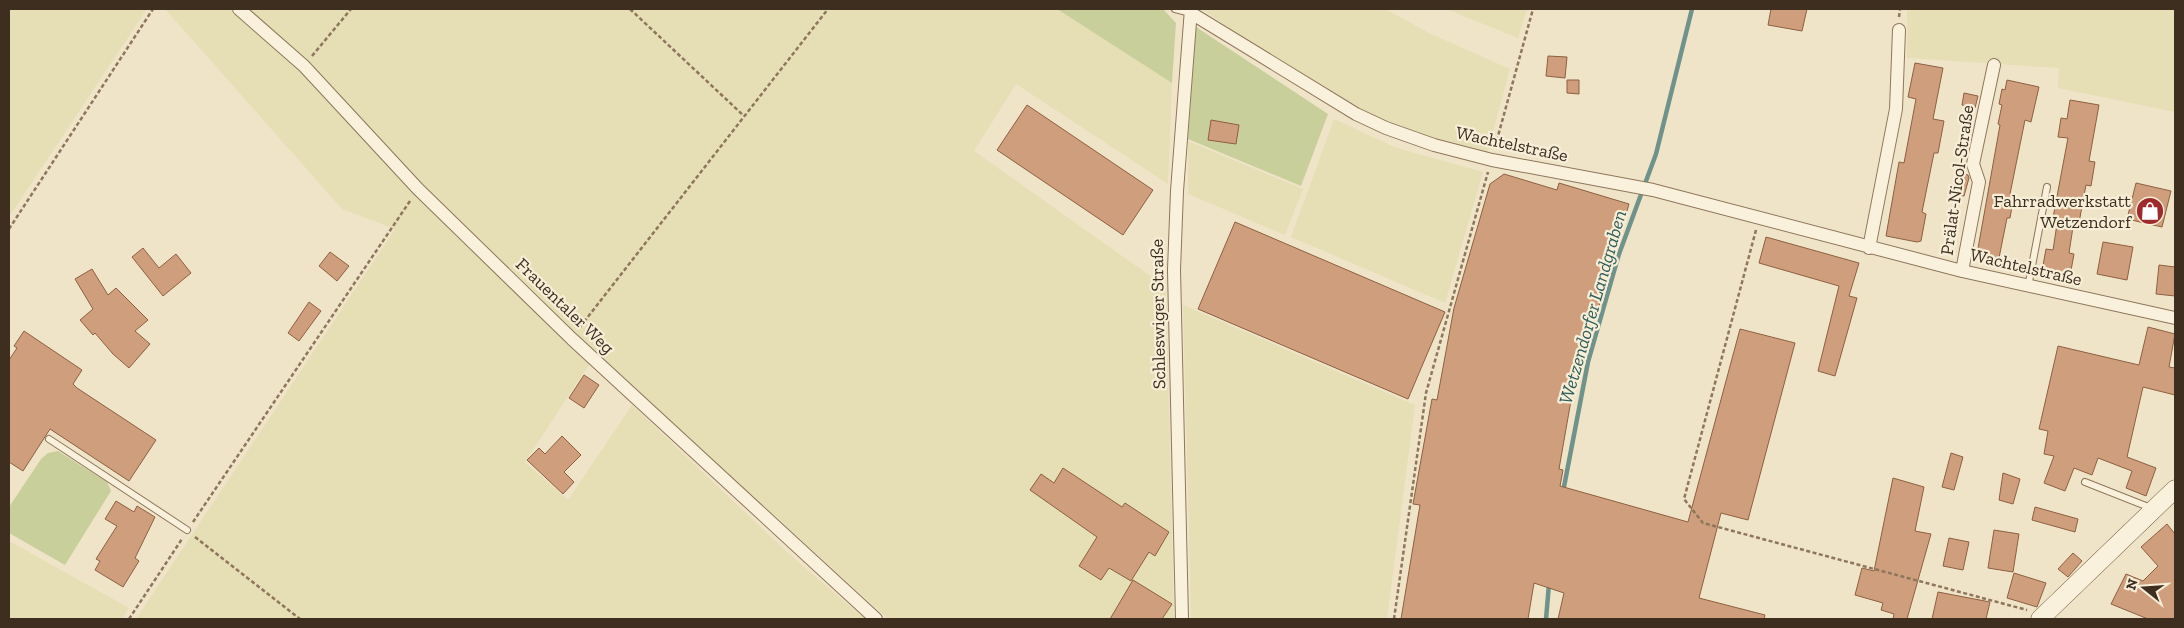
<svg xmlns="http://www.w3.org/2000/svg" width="2184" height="628" viewBox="0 0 2184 628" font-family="'Zilla Slab',serif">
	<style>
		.farmland { fill: #e6deb5 }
		.green { fill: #c9cf9b }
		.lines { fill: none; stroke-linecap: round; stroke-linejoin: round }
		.stream { stroke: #6f938a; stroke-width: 4.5 }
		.building { fill: #cf9f7d; stroke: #8d5f41 }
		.lane-casing { stroke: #8d765c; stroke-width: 8 }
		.street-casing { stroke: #8d765c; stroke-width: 14 }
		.secondary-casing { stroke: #6f573f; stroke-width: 19 }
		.path { stroke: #8d765c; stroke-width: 2.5; stroke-dasharray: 4 2.5; stroke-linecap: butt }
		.lane { stroke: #faf1dc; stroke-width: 6 }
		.street { stroke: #faf1dc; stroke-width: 12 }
		.secondary { stroke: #faf1dc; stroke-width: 18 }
		.labels { text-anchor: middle; stroke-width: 4.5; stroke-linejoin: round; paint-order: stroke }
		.street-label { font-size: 18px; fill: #3d2e20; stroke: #f7eed8 }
		.poi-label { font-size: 18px; fill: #3d2e20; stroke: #f7eed8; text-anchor: end }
		.water-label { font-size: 19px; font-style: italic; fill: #2f5d5a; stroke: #f7eed8 }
	</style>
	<rect width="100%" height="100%" fill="#f0e4c8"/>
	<path class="farmland" d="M 9,9 L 147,9 L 9,217 Z
		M 165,9 L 1057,9 L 1172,83 L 1168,184 L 1016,84 L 974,151 L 1166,287 L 1174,619 L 888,619 L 599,355 L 588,366 L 525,462 L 568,500 L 632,405 L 788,553 L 865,619 L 136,619 L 395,229 L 342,209 Z
		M 1202,9 L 1385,9 L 1431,34 L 1510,69 L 1487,154 L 1404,130 L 1362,111 L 1247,41 Z
		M 1446,9 L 1527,9 L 1518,38 Z
		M 1907,9 L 2175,9 L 2175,112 L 2058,88 L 2059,68 L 1907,58 Z
		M 1334,119 L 1397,148 L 1483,172 L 1445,303 L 1291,237 Z
		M 1188,141 L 1303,189 L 1285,235 L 1188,194 Z
		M 1183,305 L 1415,405 L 1387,619 L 1191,619 Z
		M 9,541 L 129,608 L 122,619 L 9,619 Z"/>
	<path class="green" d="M 1057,9 L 1163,9 L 1176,23 L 1172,83 Z
		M 1196,27 L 1328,114 L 1301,186 L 1188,139 Z
		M 58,451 L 107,482 L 111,491 L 65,565 L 9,533 L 9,507 L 41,459 L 48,453 Z"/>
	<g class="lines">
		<path class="stream" d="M 1563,492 L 1588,362 L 1619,254 L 1656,154 L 1692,9
			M 1546,619 L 1549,584"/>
	</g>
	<path class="building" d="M 1771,9 L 1807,9 L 1802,31 L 1768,25 Z
		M 1548,56 L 1567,57 L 1565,78 L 1546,76 Z
		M 1915,63 L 1943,68 L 1933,119 L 1944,121 L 1938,153 L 1934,153 L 1922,212 L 1926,214 L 1921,241 L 1917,242 L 1886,236 L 1899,162 L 1904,163 L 1916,99 L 1908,97 Z
		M 1567,80 L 1579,80 L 1579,94 L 1567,93 Z
		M 2007,80 L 2039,87 L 2031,122 L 2025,120 L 2010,194 L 2014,195 L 2010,218 L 2007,218 L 1999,258 L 1977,254 L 2000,125 L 1998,124 L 2002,105 L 1999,104 L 2002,89 L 2005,90 Z
		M 1964,93 L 1978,96 L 1975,108 L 1962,105 Z
		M 2070,100 L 2099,105 L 2089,161 L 2095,162 L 2091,186 L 2086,185 L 2078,228 L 2073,227 L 2069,253 L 2074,254 L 2070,276 L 2042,271 L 2046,249 L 2053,250 L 2057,224 L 2052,223 L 2068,138 L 2058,137 L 2061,118 L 2067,119 Z
		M 1027,105 L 1153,190 L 1123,235 L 997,150 Z
		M 1211,120 L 1239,125 L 1236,144 L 1208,140 Z
		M 1957,173 L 1968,175 L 1969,178 L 1964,196 L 1952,194 Z
		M 1504,174 L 1557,190 L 1559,183 L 1629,204 L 1581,367 L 1577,366 L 1559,469 L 1563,470 L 1560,486 L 1688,522 L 1740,329 L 1795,343 L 1748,520 L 1721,513 L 1699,598 L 1765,615 L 1764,619 L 1558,619 L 1564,593 L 1534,583 L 1528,619 L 1401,619 L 1420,505 L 1413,504 L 1432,399 L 1437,400 L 1454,308 L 1490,184 Z
		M 2136,183 L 2171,191 L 2162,227 L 2127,219 Z
		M 1235,222 L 1445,312 L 1408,399 L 1198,309 Z
		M 1766,237 L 1859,263 L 1849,296 L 1857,298 L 1835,376 L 1818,371 L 1839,286 L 1759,263 Z
		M 2103,242 L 2133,247 L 2127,280 L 2097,274 Z
		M 143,248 L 159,268 L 176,254 L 191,273 L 163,296 L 132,257 Z
		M 330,252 L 349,266 L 337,281 L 319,266 Z
		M 2159,265 L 2175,267 L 2175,296 L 2156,294 Z
		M 92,269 L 108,295 L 116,288 L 148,320 L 135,331 L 150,344 L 129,368 L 113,354 L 95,333 L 93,335 L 80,320 L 93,309 L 75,279 Z
		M 309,302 L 321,311 L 299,341 L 288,333 Z
		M 2148,327 L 2175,334 L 2169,367 L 2175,368 L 2175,395 L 2143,387 L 2127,457 L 2156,468 L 2146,496 L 2126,488 L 2132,471 L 2098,458 L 2092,475 L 2074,468 L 2065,491 L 2044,483 L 2054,456 L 2044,454 L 2048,431 L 2039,429 L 2058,346 L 2139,365 Z
		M 24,331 L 82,370 L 73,384 L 77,388 L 156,440 L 129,481 L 50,429 L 23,471 L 9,462 L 9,360 L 17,348 L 14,346 Z
		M 584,375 L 599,385 L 584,408 L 569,398 Z
		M 562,436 L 581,455 L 564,472 L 574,482 L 563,494 L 527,460 L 539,448 L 545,454 Z
		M 1951,453 L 1963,457 L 1954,490 L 1942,487 Z
		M 1063,468 L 1122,507 L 1125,503 L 1169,532 L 1155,556 L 1149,552 L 1131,581 L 1109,568 L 1101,580 L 1079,566 L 1097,537 L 1030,490 L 1041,474 L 1054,483 Z
		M 2003,473 L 2020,479 L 2013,504 L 1999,500 Z
		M 1893,478 L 1924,487 L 1915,531 L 1931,534 L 1907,619 L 1893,619 L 1894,614 L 1881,610 L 1883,603 L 1855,595 L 1862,568 L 1874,571 Z
		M 116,501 L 134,512 L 137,506 L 155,517 L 135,558 L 139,561 L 123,587 L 95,570 L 100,561 L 96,559 L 117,526 L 105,519 Z
		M 2035,507 L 2078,519 L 2075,532 L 2032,520 Z
		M 2167,524 L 2175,534 L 2175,619 L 2148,619 L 2111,604 L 2126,574 L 2143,581 L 2158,566 L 2141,547 Z
		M 1994,530 L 2019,534 L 2013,572 L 1988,568 Z
		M 1949,538 L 1969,542 L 1963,570 L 1943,566 Z
		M 2073,553 L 2082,561 L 2068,577 L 2058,569 Z
		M 2014,573 L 2046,583 L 2037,607 L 2007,598 Z
		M 1133,580 L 1172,604 L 1162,619 L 1110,619 Z
		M 1938,592 L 1990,602 L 1986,619 L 1932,619 Z"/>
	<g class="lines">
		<defs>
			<path id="lane" d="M 1175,9 L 1191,13
				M 2028,287 L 2047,187
				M 49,439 L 187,530
				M 2085,482 L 2151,508"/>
			<path id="street" d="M 239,9 L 304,66 L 418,189 L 572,339 L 876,619
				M 1191,13 L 1356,114 L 1386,128 L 1434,145 L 1492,160 L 1653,190 L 1962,271 L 2175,318
				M 1869,248 L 1896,109 L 1899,30
				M 1962,271 L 1979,182 L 1973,164 L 1994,65
				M 1182,619 L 1174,270 L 1177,191 L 1191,9"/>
			<path id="secondary" d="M 2040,619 L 2175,489"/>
		</defs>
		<use href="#lane" class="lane-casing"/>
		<use href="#street" class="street-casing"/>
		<use href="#secondary" class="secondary-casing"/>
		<path class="path" d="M 630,9 L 744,116
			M 1899,17 L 1900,9
			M 312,56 L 351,9
			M 1495,147 L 1533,9
			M 9,229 L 153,9
			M 1756,230 L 1684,499 L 1703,523 L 2027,610
			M 580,327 L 828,9
			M 193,522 L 410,201
			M 195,537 L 300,619
			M 129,619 L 182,539
			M 1394,619 L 1426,393 L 1488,172"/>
		<use href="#lane" class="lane"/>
		<use href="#street" class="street"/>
		<use href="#secondary" class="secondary"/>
	</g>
	<defs>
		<symbol id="shop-disc" viewBox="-11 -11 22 22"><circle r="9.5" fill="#9e2a2b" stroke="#f7eed8"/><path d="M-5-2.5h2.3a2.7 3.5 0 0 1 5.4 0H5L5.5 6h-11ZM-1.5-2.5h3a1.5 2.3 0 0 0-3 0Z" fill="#fff"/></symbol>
	</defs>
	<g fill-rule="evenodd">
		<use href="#shop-disc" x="2134" y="195" width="32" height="32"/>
	</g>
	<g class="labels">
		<g class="street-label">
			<text transform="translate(1512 144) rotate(12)" y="6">Wachtelstraße</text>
			<text transform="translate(1957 180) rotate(-82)" y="6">Prälat-Nicol-Straße</text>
			<text transform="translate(2026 267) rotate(13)" y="6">Wachtelstraße</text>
			<text transform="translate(565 306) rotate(44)" y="6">Frauentaler Weg</text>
			<text transform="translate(1158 314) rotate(-91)" y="6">Schleswiger Straße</text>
		</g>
		<g class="poi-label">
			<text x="2131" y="207">Fahrradwerkstatt<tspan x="2131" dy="21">Wetzendorf</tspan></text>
		</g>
		<g class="water-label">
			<text transform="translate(1592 307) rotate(-74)" y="7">Wetzendorfer Landgraben</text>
		</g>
	</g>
	<rect width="2184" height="628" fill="none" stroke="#3d2e20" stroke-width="20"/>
	<g transform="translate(2144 588) rotate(287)" stroke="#f7eed8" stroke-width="4" paint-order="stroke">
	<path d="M0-4L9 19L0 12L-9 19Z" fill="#3d2e20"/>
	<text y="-8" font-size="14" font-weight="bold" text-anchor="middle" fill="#3d2e20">N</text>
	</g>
</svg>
